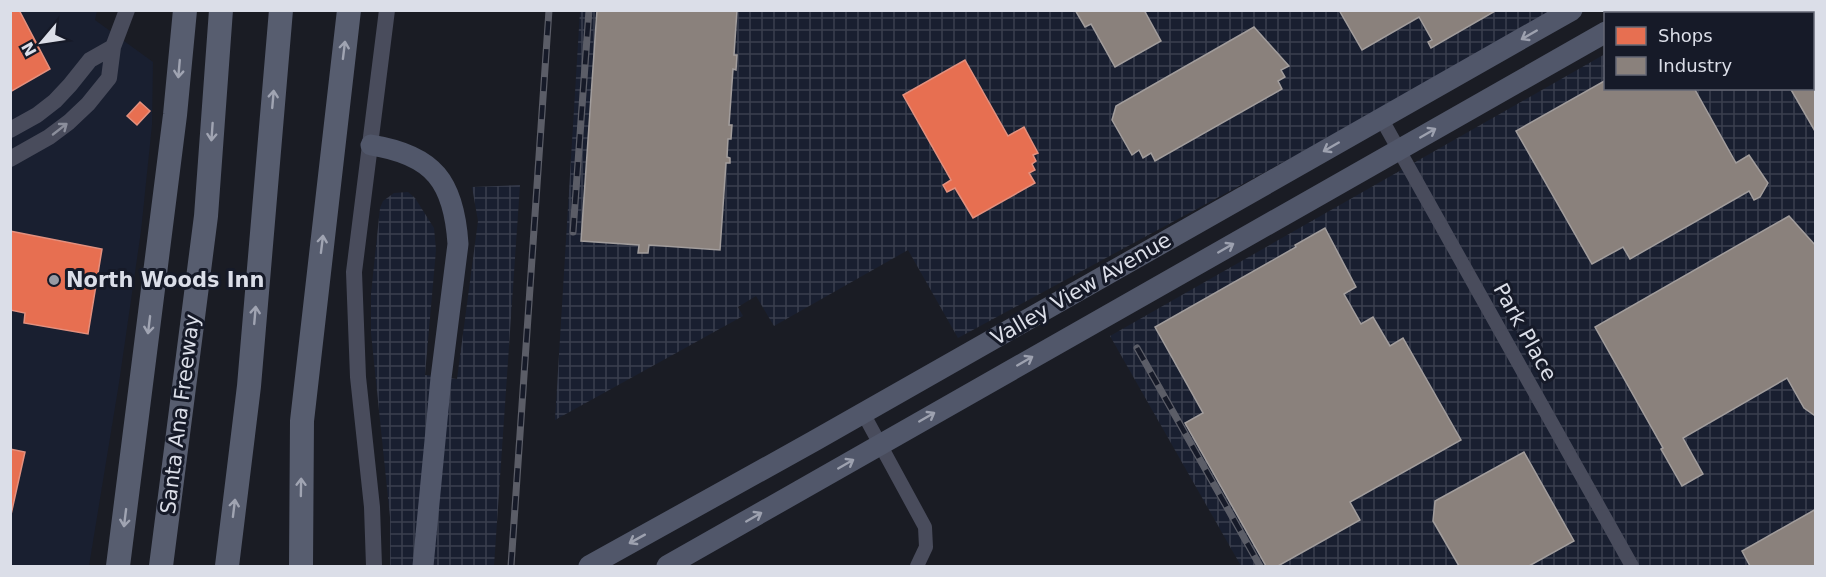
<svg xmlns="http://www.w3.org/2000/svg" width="1826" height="577" viewBox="0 0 1826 577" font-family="'DejaVu Sans',sans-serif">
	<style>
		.built { fill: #191f30 }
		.industrial { fill: url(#industrial-grid) }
		.shops { fill: #e76f51; stroke: #e3907e; stroke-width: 1.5 }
		.industry { fill: #8a817c; stroke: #a29d9c; stroke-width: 1.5 }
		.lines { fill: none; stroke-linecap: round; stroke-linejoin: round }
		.minor { stroke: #494c5c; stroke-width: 14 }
		.tertiary { stroke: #494c5c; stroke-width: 16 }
		.primary { stroke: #51576a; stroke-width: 21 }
		.motorway { stroke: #575d6f; stroke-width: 24 }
		.rail-casing { stroke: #5b5d67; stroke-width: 7 }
		.rail { stroke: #161a28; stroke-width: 4.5; stroke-dasharray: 14; stroke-linecap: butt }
		.oneway { stroke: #9da1af }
		.oneway2 { stroke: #a0a4b2 }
		.oneway3 { stroke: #8b8e9b }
		.poi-dot { fill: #979aa3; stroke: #161a28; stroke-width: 2 }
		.labels { text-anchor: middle; stroke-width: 6; stroke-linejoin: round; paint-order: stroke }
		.poi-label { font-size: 21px; font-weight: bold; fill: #dbdee8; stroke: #161a28; text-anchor: start }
		.street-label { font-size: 21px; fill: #dbdee8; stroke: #161a28 }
	</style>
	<defs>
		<pattern id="industrial-grid" width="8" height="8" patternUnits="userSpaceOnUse" patternTransform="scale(1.5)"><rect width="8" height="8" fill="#191f30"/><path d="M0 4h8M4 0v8" fill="none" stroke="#3a3f4e"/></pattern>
	</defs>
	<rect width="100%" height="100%" fill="#1a1c24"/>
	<path class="built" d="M 10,11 L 97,11 L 95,20 L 153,62 L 152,125 L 141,231 L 119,383 L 89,566 L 11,566 Z"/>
	<path class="industrial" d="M 1682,10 L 1815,11 L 1815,566 L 1241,566 L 1110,336 L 1605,54 L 1606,88 L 1812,88 L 1812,14 L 1676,13 Z
		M 580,11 L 1550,11 L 1302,152 L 958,338 L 908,250 L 774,326 L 756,296 L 738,307 L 743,316 L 555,420 Z
		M 520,185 L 494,566 L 390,566 L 390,517 L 371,333 L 371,294 L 380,208 L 383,201 L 394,193 L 408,192 L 415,198 L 434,228 L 436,250 L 425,375 L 457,379 L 478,221 L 472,187 Z"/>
	<path class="shops" d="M 10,10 L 19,10 L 50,69 L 10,92 Z
		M 965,60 L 1008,136 L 1024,127 L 1038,153 L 1033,155 L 1036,161 L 1032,164 L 1035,170 L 1029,173 L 1035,183 L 973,218 L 955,188 L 947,192 L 943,185 L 951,180 L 903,95 Z
		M 140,102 L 150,111 L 137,125 L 127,116 Z
		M 10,231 L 102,249 L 88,334 L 24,323 L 25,313 L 10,310 Z
		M 10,449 L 25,452 L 10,519 Z"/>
	<path class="industry" d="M 597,10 L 737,10 L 734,55 L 737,55 L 736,70 L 733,69 L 729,125 L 732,125 L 731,139 L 728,139 L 727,157 L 730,158 L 730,163 L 726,163 L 720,250 L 649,245 L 648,253 L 638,253 L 639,245 L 581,241 Z
		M 1075,10 L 1144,10 L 1161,41 L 1115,67 L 1091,24 L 1085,27 Z
		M 1339,10 L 1497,10 L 1431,48 L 1428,42 L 1432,40 L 1419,17 L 1362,50 Z
		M 1748,10 L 1816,10 L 1816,133 L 1790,88 L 1812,88 L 1812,14 L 1747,14 Z
		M 1254,27 L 1289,66 L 1281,70 L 1285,77 L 1278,81 L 1282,89 L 1155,161 L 1151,153 L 1143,158 L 1139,150 L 1132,155 L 1112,120 L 1116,106 Z
		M 1606,80 L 1606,88 L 1694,88 L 1736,163 L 1749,155 L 1768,183 L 1760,197 L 1754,200 L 1749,191 L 1630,259 L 1623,247 L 1592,264 L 1516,131 Z
		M 1789,216 L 1816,246 L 1816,413 L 1814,415 L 1804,408 L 1787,378 L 1683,438 L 1703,474 L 1682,486 L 1661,449 L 1663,448 L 1595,327 Z
		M 1325,228 L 1356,287 L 1344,294 L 1361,324 L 1373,317 L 1390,346 L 1403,338 L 1461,440 L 1350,502 L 1360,520 L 1278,566 L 1266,566 L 1185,423 L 1203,413 L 1155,327 L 1296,247 L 1295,245 Z
		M 1524,452 L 1574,541 L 1529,566 L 1459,566 L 1433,521 L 1435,501 Z
		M 1816,509 L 1816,566 L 1750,566 L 1742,551 Z"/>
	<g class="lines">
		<path class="minor" d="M 1381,118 L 1632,566
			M 863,413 L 925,527 L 926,547 L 917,566"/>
		<path class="tertiary" d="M 10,130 L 37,115 L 55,101 L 70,85 L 90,60 L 113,47
			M 10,159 L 49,137 L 69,122 L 88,104 L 109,78 L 113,47 L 127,10
			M 374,566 L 372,507 L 358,377 L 354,272 L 387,10"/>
		<path class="primary" d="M 1638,14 L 1643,10
			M 371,145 C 434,155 454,182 458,244 L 441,378 L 423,566
			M 589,566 L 814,441 L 1572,10
			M 667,566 L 1606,32"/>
		<path class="motorway" d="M 118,566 L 175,115 L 185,10
			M 161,566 L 206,216 L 221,10
			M 227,566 L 249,386 L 281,10
			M 301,566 L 302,421 L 349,10"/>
		<defs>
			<path id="rail" d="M 573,232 L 589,10
				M 1137,348 L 1260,566
				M 511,566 L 549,10"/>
		</defs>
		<use href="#rail" class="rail-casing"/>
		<use href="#rail" class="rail"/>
	</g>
	<defs><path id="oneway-shaft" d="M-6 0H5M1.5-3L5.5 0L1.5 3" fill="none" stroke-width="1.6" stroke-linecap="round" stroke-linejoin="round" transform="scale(1.5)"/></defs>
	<g class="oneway">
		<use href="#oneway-shaft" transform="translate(1529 35) rotate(150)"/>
		<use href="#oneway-shaft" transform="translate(1428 133) rotate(-30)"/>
		<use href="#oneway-shaft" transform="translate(1331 147) rotate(150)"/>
		<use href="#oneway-shaft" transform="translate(1226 248) rotate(-30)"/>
		<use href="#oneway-shaft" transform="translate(1025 361) rotate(-30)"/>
		<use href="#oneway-shaft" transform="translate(927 417) rotate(-30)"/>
		<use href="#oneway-shaft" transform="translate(846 464) rotate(-30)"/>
		<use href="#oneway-shaft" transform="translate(754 517) rotate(-30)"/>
		<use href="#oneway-shaft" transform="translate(637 539) rotate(151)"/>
	</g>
	<g class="oneway2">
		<use href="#oneway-shaft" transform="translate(344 50) rotate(-83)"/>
		<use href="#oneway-shaft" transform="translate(179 69) rotate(95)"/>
		<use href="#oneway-shaft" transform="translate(273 99) rotate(-85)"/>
		<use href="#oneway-shaft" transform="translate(212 132) rotate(94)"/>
		<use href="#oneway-shaft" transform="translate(322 244) rotate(-83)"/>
		<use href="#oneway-shaft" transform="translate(255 315) rotate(-85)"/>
		<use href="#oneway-shaft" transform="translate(149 325) rotate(97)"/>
		<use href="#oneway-shaft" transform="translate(301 487) rotate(-89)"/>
		<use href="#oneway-shaft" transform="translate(234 508) rotate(-83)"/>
		<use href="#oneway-shaft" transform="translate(125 518) rotate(97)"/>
	</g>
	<use class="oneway3" href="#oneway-shaft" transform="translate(60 129) rotate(-38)"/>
	<circle class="poi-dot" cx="54" cy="280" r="6"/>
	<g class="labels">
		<g class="poi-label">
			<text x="66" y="287">North Woods Inn</text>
		</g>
		<g class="street-label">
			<text transform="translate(1081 289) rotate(-30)" y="7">Valley View Avenue</text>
			<text transform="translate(1525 332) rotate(61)" y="7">Park Place</text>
			<text transform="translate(180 414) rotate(-83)" y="7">Santa Ana Freeway</text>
		</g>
	</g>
	<rect width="1826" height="577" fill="none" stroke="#dbdee8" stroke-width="24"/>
	<rect x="1604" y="12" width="210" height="78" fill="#161a28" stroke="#656875" stroke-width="1.5"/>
	<rect x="1616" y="27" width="30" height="18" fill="#e76f51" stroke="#656875" stroke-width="1.5"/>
	<text x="1658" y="42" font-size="18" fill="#dbdee8">Shops</text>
	<rect x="1616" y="57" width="30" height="18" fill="#8a817c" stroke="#656875" stroke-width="1.5"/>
	<text x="1658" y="72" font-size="18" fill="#dbdee8">Industry</text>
	<g transform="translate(42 42) rotate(241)" stroke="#161a28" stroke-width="4.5" paint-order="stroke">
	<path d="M0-4.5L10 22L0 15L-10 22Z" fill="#dbdee8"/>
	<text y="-9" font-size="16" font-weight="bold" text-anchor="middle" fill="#dbdee8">N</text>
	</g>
</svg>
